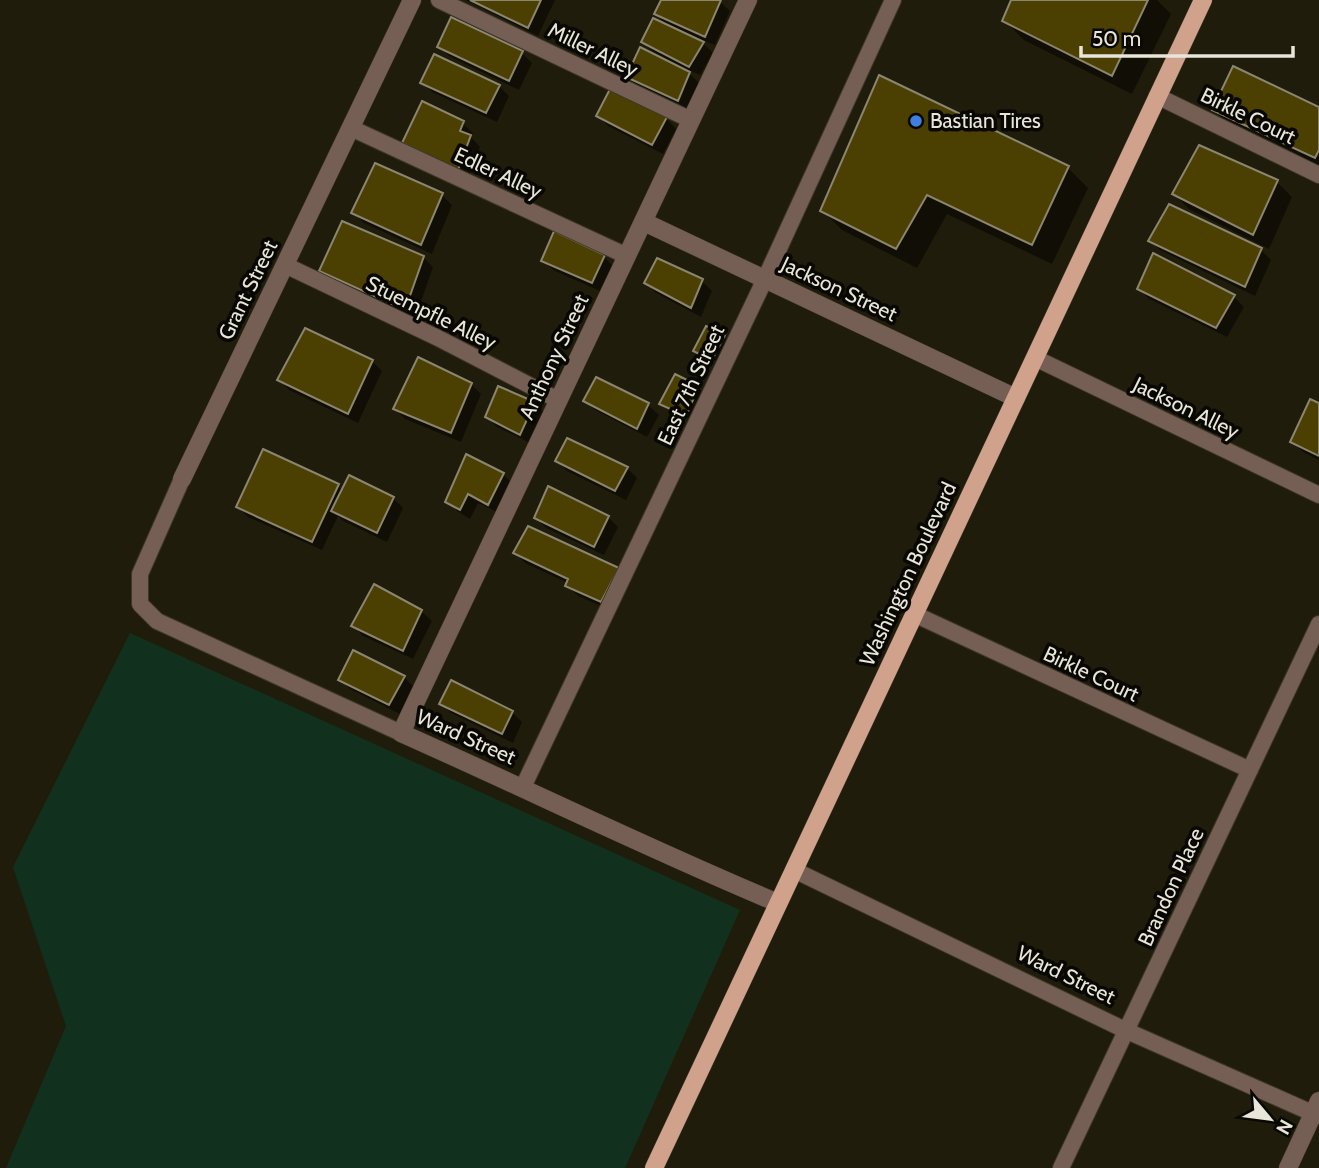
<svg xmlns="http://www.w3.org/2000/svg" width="1319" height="1168" viewBox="0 0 1319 1168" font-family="Cabin,sans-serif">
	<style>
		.green { fill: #11311e }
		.shadow { fill: #0007 }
		.building { fill: #4b3f02; stroke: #8b8672; stroke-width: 2 }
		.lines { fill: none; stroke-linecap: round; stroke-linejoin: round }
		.service-casing { stroke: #3c3828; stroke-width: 18 }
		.minor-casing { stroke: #3c3828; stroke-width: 19 }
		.primary-casing { stroke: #3c3828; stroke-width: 19 }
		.service { stroke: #755e54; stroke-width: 16 }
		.minor { stroke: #755e54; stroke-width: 18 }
		.primary { stroke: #d0a28b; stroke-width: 18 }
		.shop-dot { fill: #3f7fe0; stroke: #080702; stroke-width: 2.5 }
		.labels { text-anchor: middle; stroke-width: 7; stroke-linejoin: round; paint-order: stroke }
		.street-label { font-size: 21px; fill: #e8e5da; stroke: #080702 }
		.poi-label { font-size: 21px; fill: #e8e5da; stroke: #080702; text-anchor: start }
	</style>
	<rect width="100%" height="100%" fill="#201c0b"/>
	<path class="green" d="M 130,633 L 740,910 L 625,1168 L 6,1168 L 66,1026 L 13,867 Z"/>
	<path class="shadow" d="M 466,0 L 555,0 L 538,36 Z
		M 663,0 L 718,0 L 730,11 L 715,45 L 699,39 L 713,53 L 700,75 L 684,68 L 699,83 L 688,110 L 638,86 L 628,76 L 661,60 L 663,57 L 653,52 L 643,42 L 670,28 L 656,14 Z
		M 1013,0 L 1157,0 L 1171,14 L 1132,94 L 1024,40 L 1004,20 Z
		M 452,19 L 522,53 L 532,63 L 519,90 L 449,56 L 439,46 Z
		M 422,82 L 499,86 L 509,96 L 497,122 L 432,92 Z
		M 1319,109 L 1319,167 L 1229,125 L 1214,110 Z
		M 598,116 L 666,118 L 676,129 L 663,154 L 608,126 Z
		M 462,123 L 473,133 L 471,137 L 480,147 L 468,179 L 414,152 Z
		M 1068,168 L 1088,188 L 1052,264 L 947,214 L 917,268 L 842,230 L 822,210 Z
		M 1277,182 L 1292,197 L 1269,249 L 1189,209 L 1174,194 Z
		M 442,195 L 452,205 L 432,254 L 364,223 L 353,213 Z
		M 1169,206 L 1261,250 L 1271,260 L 1255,296 L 1160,250 L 1150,240 Z
		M 423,257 L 433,267 L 415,319 L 331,281 L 321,271 Z
		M 604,257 L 614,267 L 602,292 L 553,270 L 543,260 Z
		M 702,281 L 712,291 L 701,317 L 656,293 L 646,283 Z
		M 1139,289 L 1234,297 L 1244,307 L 1227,337 L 1149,299 Z
		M 724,337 L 728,341 L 718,362 L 698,351 Z
		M 372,361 L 382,371 L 358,423 L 289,390 L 279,380 Z
		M 597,380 L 648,405 L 659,415 L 647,437 L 595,410 L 585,400 Z
		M 471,384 L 481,394 L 461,442 L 405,419 L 395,409 Z
		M 698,387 L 703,392 L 691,419 L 665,408 L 661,403 Z
		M 499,389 L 535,403 L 545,414 L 530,443 L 497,427 L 487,417 Z
		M 1319,405 L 1319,460 L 1303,452 L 1292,442 Z
		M 557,461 L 627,468 L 637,478 L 626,500 L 567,471 Z
		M 503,474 L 513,484 L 499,513 L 478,503 L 470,519 L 457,511 L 447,501 Z
		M 338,486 L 343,491 L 393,498 L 403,508 L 387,542 L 343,521 L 338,516 L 322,550 L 248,517 L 238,507 Z
		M 608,517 L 618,527 L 604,555 L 546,528 L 536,518 Z
		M 515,553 L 618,569 L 612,611 L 578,596 L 567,585 L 568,583 L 525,563 Z
		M 421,611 L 432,621 L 413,659 L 363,636 L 353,626 Z
		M 404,677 L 414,687 L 400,714 L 350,689 L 340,679 Z
		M 441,703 L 512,712 L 522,722 L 513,743 L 451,713 Z"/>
	<path class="building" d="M 470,0 L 541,0 L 528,28 Z
		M 661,0 L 721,0 L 705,37 L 654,14 Z
		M 1011,0 L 1148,0 L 1112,76 L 1002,21 Z
		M 451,17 L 523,51 L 509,81 L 437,47 Z
		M 653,18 L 704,42 L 689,67 L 641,42 Z
		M 640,47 L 690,72 L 678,101 L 626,77 Z
		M 434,54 L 500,85 L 486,113 L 420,83 Z
		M 1233,66 L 1319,107 L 1319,150 L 1315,158 L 1212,110 Z
		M 879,75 L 1069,166 L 1032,245 L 927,195 L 896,249 L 820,211 Z
		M 610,89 L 667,117 L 652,145 L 596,116 Z
		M 422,101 L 464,121 L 460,131 L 471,135 L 458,170 L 402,143 Z
		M 1199,145 L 1278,180 L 1253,235 L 1172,194 Z
		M 375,163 L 443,193 L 421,245 L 351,213 Z
		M 1169,204 L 1262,248 L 1245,287 L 1148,241 Z
		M 342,221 L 424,256 L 405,310 L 319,271 Z
		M 554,231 L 605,255 L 592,283 L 541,261 Z
		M 1153,253 L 1235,295 L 1216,328 L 1137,289 Z
		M 657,258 L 703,279 L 691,308 L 644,283 Z
		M 706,326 L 725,335 L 712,360 L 693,351 Z
		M 305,328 L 373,360 L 348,414 L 277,380 Z
		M 418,357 L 472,383 L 451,433 L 393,409 Z
		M 675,374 L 699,386 L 686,416 L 659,404 Z
		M 596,377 L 649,403 L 637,429 L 583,401 Z
		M 498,386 L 535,402 L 520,435 L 485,417 Z
		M 1310,399 L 1319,403 L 1319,456 L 1290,442 Z
		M 567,438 L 628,467 L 615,491 L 555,461 Z
		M 263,449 L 339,484 L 312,542 L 236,507 Z
		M 466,454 L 504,473 L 488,505 L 468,494 L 460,510 L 445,502 Z
		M 349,475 L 394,497 L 377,533 L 331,511 Z
		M 548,486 L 609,516 L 594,547 L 534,518 Z
		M 528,526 L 619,568 L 601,602 L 565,586 L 568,579 L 513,553 Z
		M 374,584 L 422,610 L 403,651 L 351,626 Z
		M 353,650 L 405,676 L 389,705 L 338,680 Z
		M 451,680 L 513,711 L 502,734 L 439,704 Z"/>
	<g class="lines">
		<defs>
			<path id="service" d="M 439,0 L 691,120
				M 1157,96 L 1319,175
				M 351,128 L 627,256
				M 285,265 L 438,338 L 558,400
				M 1035,358 L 1319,495
				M 182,479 L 140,574 L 140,604 L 157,621 L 401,733
				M 914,614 L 1250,770
				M 523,787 L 765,279 L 893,0
				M 794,870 L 1127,1031 L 1319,1116
				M 1061,1168 L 1319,624"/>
			<path id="minor" d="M 748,0 L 401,733 C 527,789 651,850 778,903
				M 644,222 L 1016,398
				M 182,479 L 412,0
				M 1288,1168 L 1319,1101"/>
			<path id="primary" d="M 654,1168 L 1203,0"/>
		</defs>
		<use href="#service" class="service-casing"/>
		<use href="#minor" class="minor-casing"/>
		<use href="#primary" class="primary-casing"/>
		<use href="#service" class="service"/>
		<use href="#minor" class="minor"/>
		<use href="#primary" class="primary"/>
	</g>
	<circle class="shop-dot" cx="916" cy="121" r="7"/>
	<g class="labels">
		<g class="street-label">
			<text transform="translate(593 50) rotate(26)" y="7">Miller Alley</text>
			<text transform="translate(1248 116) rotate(26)" y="7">Birkle Court</text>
			<text transform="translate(498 173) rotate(25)" y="7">Edler Alley</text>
			<text transform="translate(839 289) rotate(25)" y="7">Jackson Street</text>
			<text transform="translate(248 290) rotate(-64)" y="7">Grant Street</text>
			<text transform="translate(431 313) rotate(26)" y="7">Stuempfle Alley</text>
			<text transform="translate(554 357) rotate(-65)" y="7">Anthony Street</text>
			<text transform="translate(691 385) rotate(-65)" y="7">East 7th Street</text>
			<text transform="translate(1186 408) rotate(26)" y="7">Jackson Alley</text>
			<text transform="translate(908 574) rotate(-65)" y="7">Washington Boulevard</text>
			<text transform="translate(1091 674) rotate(25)" y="7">Birkle Court</text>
			<text transform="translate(466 737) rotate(24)" y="7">Ward Street</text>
			<text transform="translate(1171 887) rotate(-65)" y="7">Brandon Place</text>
			<text transform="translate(1066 975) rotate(26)" y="7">Ward Street</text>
		</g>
		<g class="poi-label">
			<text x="930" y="128">Bastian Tires</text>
		</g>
	</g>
	<g transform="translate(1270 1119) rotate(119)" stroke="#080702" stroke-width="5" paint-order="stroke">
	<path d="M0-5L12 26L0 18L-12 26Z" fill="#e8e5da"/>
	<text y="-10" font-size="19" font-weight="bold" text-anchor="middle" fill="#e8e5da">N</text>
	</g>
	<path d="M1081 46v10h212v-10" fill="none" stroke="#e8e5da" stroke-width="3.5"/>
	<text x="1092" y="46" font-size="21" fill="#e8e5da" stroke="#080702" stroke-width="5" paint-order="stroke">50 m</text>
</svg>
